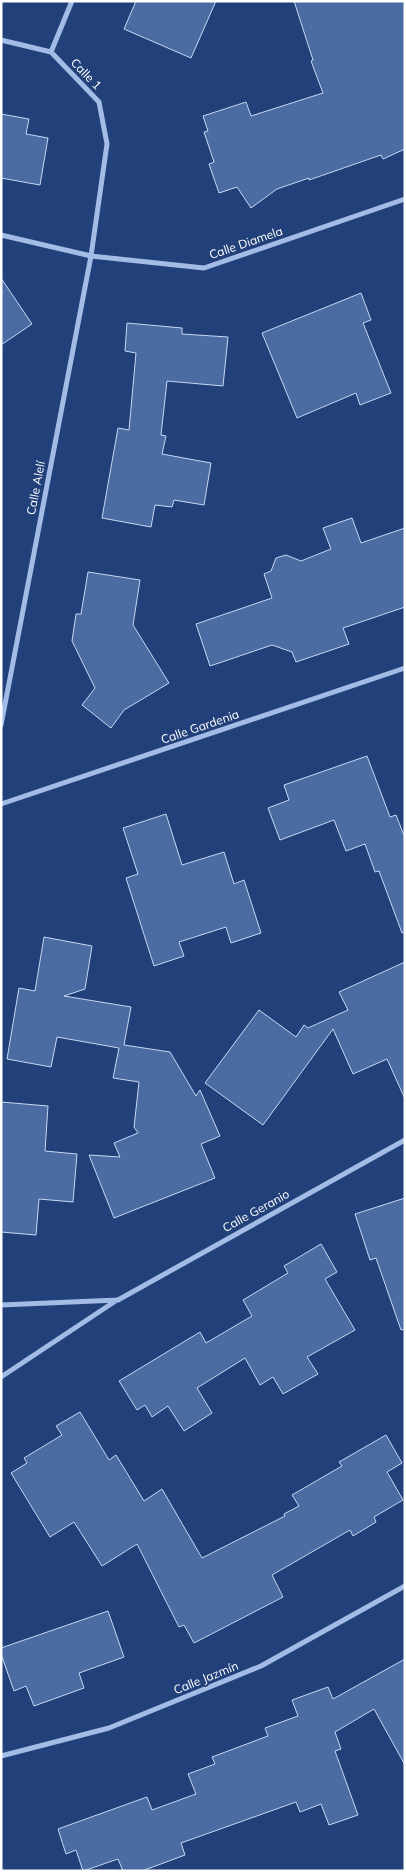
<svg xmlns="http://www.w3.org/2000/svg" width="406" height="1872" viewBox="0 0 406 1872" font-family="Mulish,sans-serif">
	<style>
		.building { fill: #4b6ba3; stroke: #c6d8f4 }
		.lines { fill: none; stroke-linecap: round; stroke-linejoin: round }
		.street { stroke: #a3bce5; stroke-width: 5 }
		.labels { text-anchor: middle; stroke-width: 4; stroke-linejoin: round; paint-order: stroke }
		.street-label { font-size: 12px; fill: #fff; stroke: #22417a }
	</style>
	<rect width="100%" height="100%" fill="#22417a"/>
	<path class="building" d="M 136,1 L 216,1 L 191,58 L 124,29 Z
		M 294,1 L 405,1 L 405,149 L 383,159 L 381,155 L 309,180 L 309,178 L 277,189 L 251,208 L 237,187 L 219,193 L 209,164 L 214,162 L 204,132 L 208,131 L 203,116 L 246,102 L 251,116 L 323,93 L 311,61 L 313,60 Z
		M 1,114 L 29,119 L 26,134 L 48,138 L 40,185 L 1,178 Z
		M 1,278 L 32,324 L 1,345 Z
		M 361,293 L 371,320 L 363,323 L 391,393 L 360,405 L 356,393 L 297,418 L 262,333 Z
		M 127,323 L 182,328 L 182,334 L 228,337 L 223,386 L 167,381 L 161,435 L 166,436 L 162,454 L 211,463 L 204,505 L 174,500 L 172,507 L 155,505 L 151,527 L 102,518 L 118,428 L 129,430 L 136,353 L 125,351 Z
		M 352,518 L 361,543 L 405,528 L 405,607 L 343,628 L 349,644 L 296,662 L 292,652 L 272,645 L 210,666 L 196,624 L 272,598 L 264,574 L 271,571 L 276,558 L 286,555 L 301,561 L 331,549 L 323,528 Z
		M 88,572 L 140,580 L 133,625 L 169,683 L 124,710 L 111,728 L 82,705 L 95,688 L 72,641 L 76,614 L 81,614 Z
		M 367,756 L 390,817 L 396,815 L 405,838 L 405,932 L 402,933 L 379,871 L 375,872 L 365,844 L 346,851 L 334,820 L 280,840 L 268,808 L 289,800 L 284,785 Z
		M 166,814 L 182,865 L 224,852 L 234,884 L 244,880 L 261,933 L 231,943 L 226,927 L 179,942 L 184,956 L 154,966 L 126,878 L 138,874 L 123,828 Z
		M 44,937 L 92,946 L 85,989 L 64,996 L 131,1007 L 124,1045 L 170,1052 L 196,1096 L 200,1090 L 220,1136 L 201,1144 L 215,1178 L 114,1218 L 89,1155 L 120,1157 L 114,1143 L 138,1133 L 134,1127 L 139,1082 L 113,1078 L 119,1048 L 57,1037 L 51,1067 L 7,1059 L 19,988 L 35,991 Z
		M 405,962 L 405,1099 L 387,1059 L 353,1074 L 333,1029 L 263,1125 L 205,1083 L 259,1010 L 296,1037 L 304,1025 L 308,1028 L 348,1010 L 339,992 Z
		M 1,1102 L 48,1106 L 45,1151 L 77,1154 L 73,1202 L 39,1199 L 36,1235 L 1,1232 Z
		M 405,1198 L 405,1329 L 401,1330 L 376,1258 L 370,1260 L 355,1214 Z
		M 321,1244 L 337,1272 L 325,1279 L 355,1330 L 307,1357 L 318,1374 L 283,1394 L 273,1377 L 260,1385 L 245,1358 L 197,1388 L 212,1413 L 184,1431 L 168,1406 L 152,1417 L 145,1405 L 137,1410 L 119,1381 L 200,1332 L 206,1343 L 252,1316 L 243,1300 L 288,1273 L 284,1266 Z
		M 80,1412 L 109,1460 L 116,1455 L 144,1501 L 162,1489 L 202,1558 L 285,1516 L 284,1514 L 299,1506 L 292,1495 L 342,1466 L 339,1462 L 386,1435 L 402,1463 L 387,1472 L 403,1500 L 374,1517 L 376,1522 L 353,1536 L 350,1530 L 272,1575 L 283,1597 L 194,1643 L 184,1625 L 179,1627 L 137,1544 L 102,1566 L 74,1522 L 50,1537 L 11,1473 L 27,1463 L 24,1458 L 62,1435 L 56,1426 Z
		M 108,1611 L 124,1657 L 79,1673 L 84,1688 L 34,1706 L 26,1686 L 14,1691 L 1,1654 L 1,1648 Z
		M 405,1659 L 405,1765 L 374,1709 L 335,1732 L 341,1749 L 335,1751 L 358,1815 L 329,1825 L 321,1804 L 300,1812 L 296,1802 L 181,1843 L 185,1855 L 142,1871 L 123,1871 L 118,1859 L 83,1871 L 76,1850 L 66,1854 L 58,1829 L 147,1797 L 152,1810 L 196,1794 L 188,1774 L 215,1764 L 212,1757 L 268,1736 L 265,1728 L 298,1716 L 292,1700 L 328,1687 L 333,1699 Z"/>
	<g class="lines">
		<path class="street" d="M 1,40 L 51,52
			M 51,52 L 72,1
			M 1,235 L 91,256 L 204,268 L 405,199
			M 1,725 L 91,256 L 107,144 L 99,102 L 51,52
			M 1,804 L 405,668
			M 1,1305 L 118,1300 L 405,1140
			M 1,1377 L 117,1300
			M 1,1756 L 109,1728 L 261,1666 L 405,1586"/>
	</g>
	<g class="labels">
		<g class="street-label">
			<text transform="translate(86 74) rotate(46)" y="4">Calle 1</text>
			<text transform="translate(246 243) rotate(-19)" y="4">Calle Diamela</text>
			<text transform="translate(36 488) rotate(-79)" y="4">Calle Alelí</text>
			<text transform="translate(200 727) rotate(-19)" y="4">Calle Gardenia</text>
			<text transform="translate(256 1211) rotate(-29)" y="4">Calle Geranio</text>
			<text transform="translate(206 1678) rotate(-22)" y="4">Calle Jazmín</text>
		</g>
	</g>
	<rect width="406" height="1872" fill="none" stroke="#ffffff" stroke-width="5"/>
</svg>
